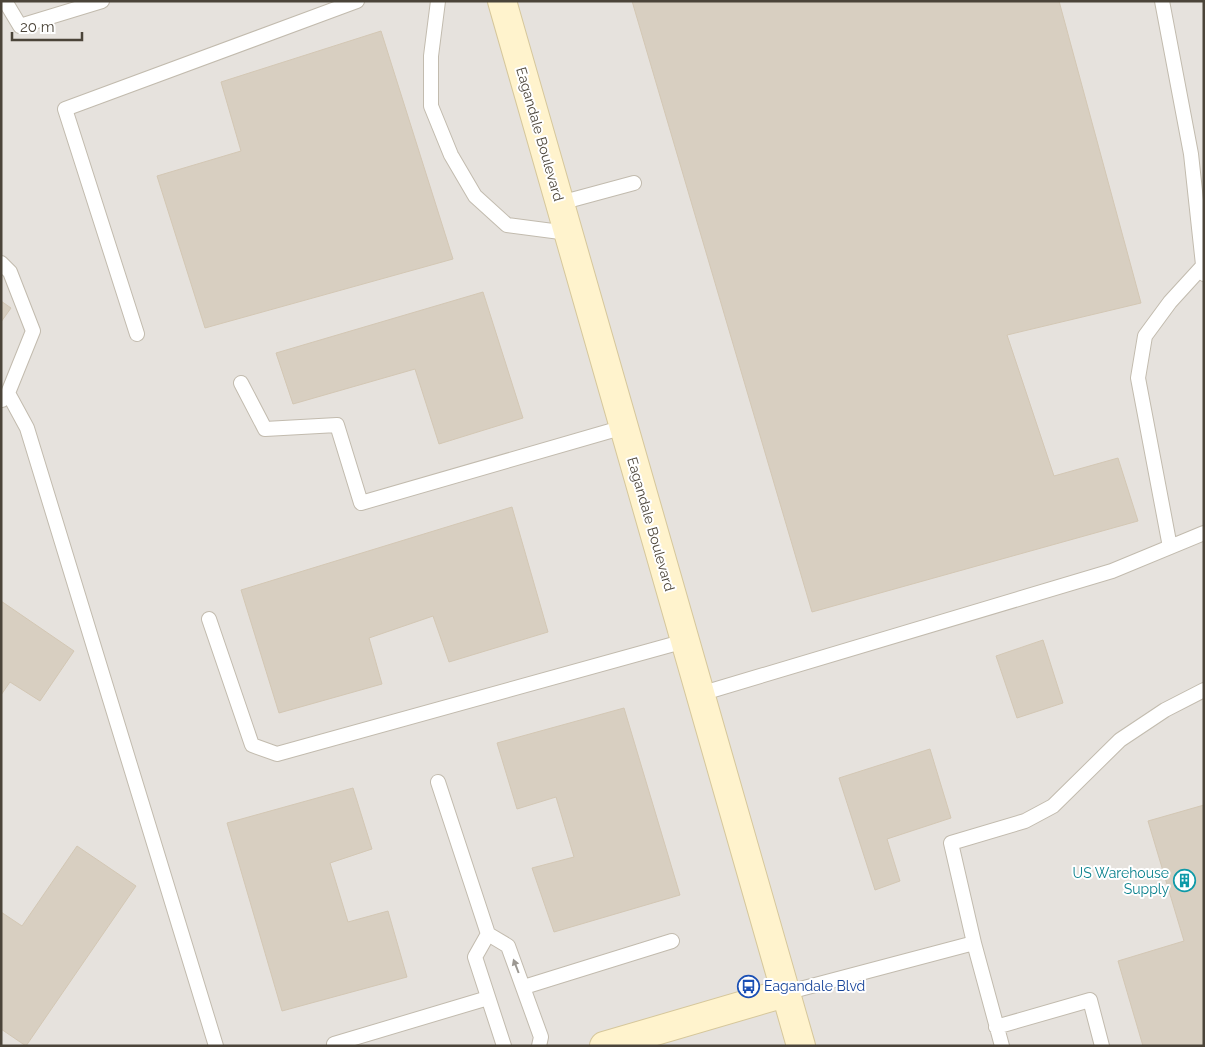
<svg xmlns="http://www.w3.org/2000/svg" width="1205" height="1047" viewBox="0 0 1205 1047" font-family="Raleway,sans-serif">
	<style>
		.industrial { fill: #e6e2dd }
		.building { fill: #d8cfc1; stroke: #d3c7b4 }
		.lines { fill: none; stroke-linecap: round; stroke-linejoin: round }
		.lane-casing { stroke: #c2bbae; stroke-width: 16 }
		.secondary-casing { stroke: #d6c79b; stroke-width: 30 }
		.lane { stroke: #fff; stroke-width: 14 }
		.secondary { stroke: #fff3cd; stroke-width: 28 }
		.oneway { fill: #9c9892 }
		.labels { text-anchor: middle; stroke-width: 4; stroke-linejoin: round; paint-order: stroke }
		.street-label { font-size: 14px; fill: #4b4439; stroke: #fff }
		.culture-label { font-size: 14px; fill: #0d838f; stroke: #fff; text-anchor: end }
		.transit-label { font-size: 14px; fill: #164399; stroke: #fff; text-anchor: start }
	</style>
	<rect width="100%" height="100%" fill="#f6f3ec"/>
	<path class="industrial" d="M 1,1 L 1204,1 L 1204,1046 L 1,1046 Z"/>
	<path class="building" d="M 632,1 L 1059,1 L 1141,303 L 1007,335 L 1054,476 L 1118,458 L 1138,521 L 812,612 Z
		M 381,31 L 453,259 L 205,328 L 157,176 L 241,151 L 221,82 Z
		M 483,292 L 523,418 L 439,444 L 415,369 L 293,404 L 276,353 Z
		M 1,301 L 11,308 L 1,322 Z
		M 512,507 L 548,632 L 449,662 L 433,616 L 369,638 L 382,684 L 279,713 L 241,590 Z
		M 1,601 L 74,651 L 40,701 L 10,682 L 1,695 Z
		M 1043,640 L 1063,703 L 1017,718 L 996,656 Z
		M 624,708 L 680,895 L 554,932 L 532,868 L 574,857 L 556,797 L 517,809 L 497,743 Z
		M 930,749 L 951,818 L 887,839 L 900,881 L 875,890 L 839,778 Z
		M 353,788 L 372,849 L 330,863 L 348,922 L 388,911 L 407,977 L 282,1011 L 227,823 Z
		M 1204,805 L 1204,1046 L 1143,1046 L 1118,961 L 1184,941 L 1148,821 Z
		M 77,846 L 136,886 L 26,1046 L 1,1029 L 1,912 L 22,926 Z"/>
	<g class="lines">
		<defs>
			<path id="lane" d="M 5,1 L 20,26 L 102,1
				M 438,1 L 431,56 L 431,106 L 451,155 L 475,196 L 507,225 L 568,233
				M 1162,1 L 1191,154 L 1204,274
				M 560,203 L 634,183
				M 1,263 L 10,272 L 33,331 L 8,393 L 2,400
				M 137,334 L 65,109 L 357,1
				M 241,383 L 265,429 L 337,425 L 361,503 L 624,427
				M 8,393 L 27,428 L 216,1046
				M 1170,547 L 1138,378 L 1145,336 L 1170,302 L 1202,267
				M 209,619 L 252,745 L 277,754 L 685,641
				M 700,694 L 1112,571 L 1204,533
				M 438,782 L 488,934
				M 974,943 L 1002,1046
				M 524,987 L 672,941
				M 785,993 L 974,943 L 951,843 L 1025,821 L 1053,806 L 1120,740 L 1165,710 L 1204,690
				M 996,1027 L 1090,1000 L 1102,1046
				M 334,1044 L 488,998
				M 504,1046 L 475,957 L 488,934 L 508,946 L 541,1037 L 539,1046"/>
			<path id="secondary" d="M 502,1 L 801,1046
				M 604,1046 L 785,993"/>
		</defs>
		<use href="#lane" class="lane-casing"/>
		<use href="#secondary" class="secondary-casing"/>
		<use href="#lane" class="lane"/>
		<use href="#secondary" class="secondary"/>
	</g>
	<defs><path id="oneway-solid" d="M-6-.8H1V-3.2L6.5 0L1 3.2V.8H-6Z" transform="scale(1.25)"/></defs>
	<use class="oneway" href="#oneway-solid" transform="translate(516 966) rotate(-111)"/>
	<defs>
		<symbol id="building-ring" viewBox="-11 -11 22 22"><circle r="9.5" fill="#fff" stroke="#0f9aa8" stroke-width="1.5"/><path d="M-4-6H4V6H1V3H-1V6H-4ZM-2.5-4.3h1.7v1.8h-1.7ZM.8-4.3h1.7v1.8H.8ZM-2.5-1h1.7V.8h-1.7ZM.8-1h1.7V.8H.8Z" fill="#0f9aa8"/></symbol>
		<symbol id="bus-ring" viewBox="-11 -11 22 22"><circle r="9.5" fill="#fff" stroke="#1a4fb4" stroke-width="1.5"/><path d="M-5-6H5V4H4V6H2V4H-2V6H-4V4H-5ZM-3.5-4V0h7V-4ZM-3.5 1.2v1.5H-2V1.2ZM2 1.2v1.5H3.5V1.2Z" fill="#1a4fb4"/></symbol>
	</defs>
	<g fill-rule="evenodd">
		<use href="#building-ring" x="1172" y="868" width="25" height="25"/>
		<use href="#bus-ring" x="736" y="974" width="25" height="25"/>
	</g>
	<g class="labels">
		<g class="street-label">
			<text transform="translate(540 134) rotate(74)" y="5">Eagandale Boulevard</text>
			<text transform="translate(651 524) rotate(74)" y="5">Eagandale Boulevard</text>
		</g>
		<g class="culture-label">
			<text x="1169" y="878">US Warehouse<tspan x="1169" dy="16">Supply</tspan></text>
		</g>
		<g class="transit-label">
			<text x="764" y="991">Eagandale Blvd</text>
		</g>
	</g>
	<rect width="1205" height="1047" fill="none" stroke="#4b4439" stroke-width="5"/>
	<path d="M12 32v8h70v-8" fill="none" stroke="#4b4439" stroke-width="2.5"/>
	<text x="20" y="32" font-size="15" fill="#4b4439" stroke="#ffffff" stroke-width="4" paint-order="stroke">20 m</text>
</svg>
